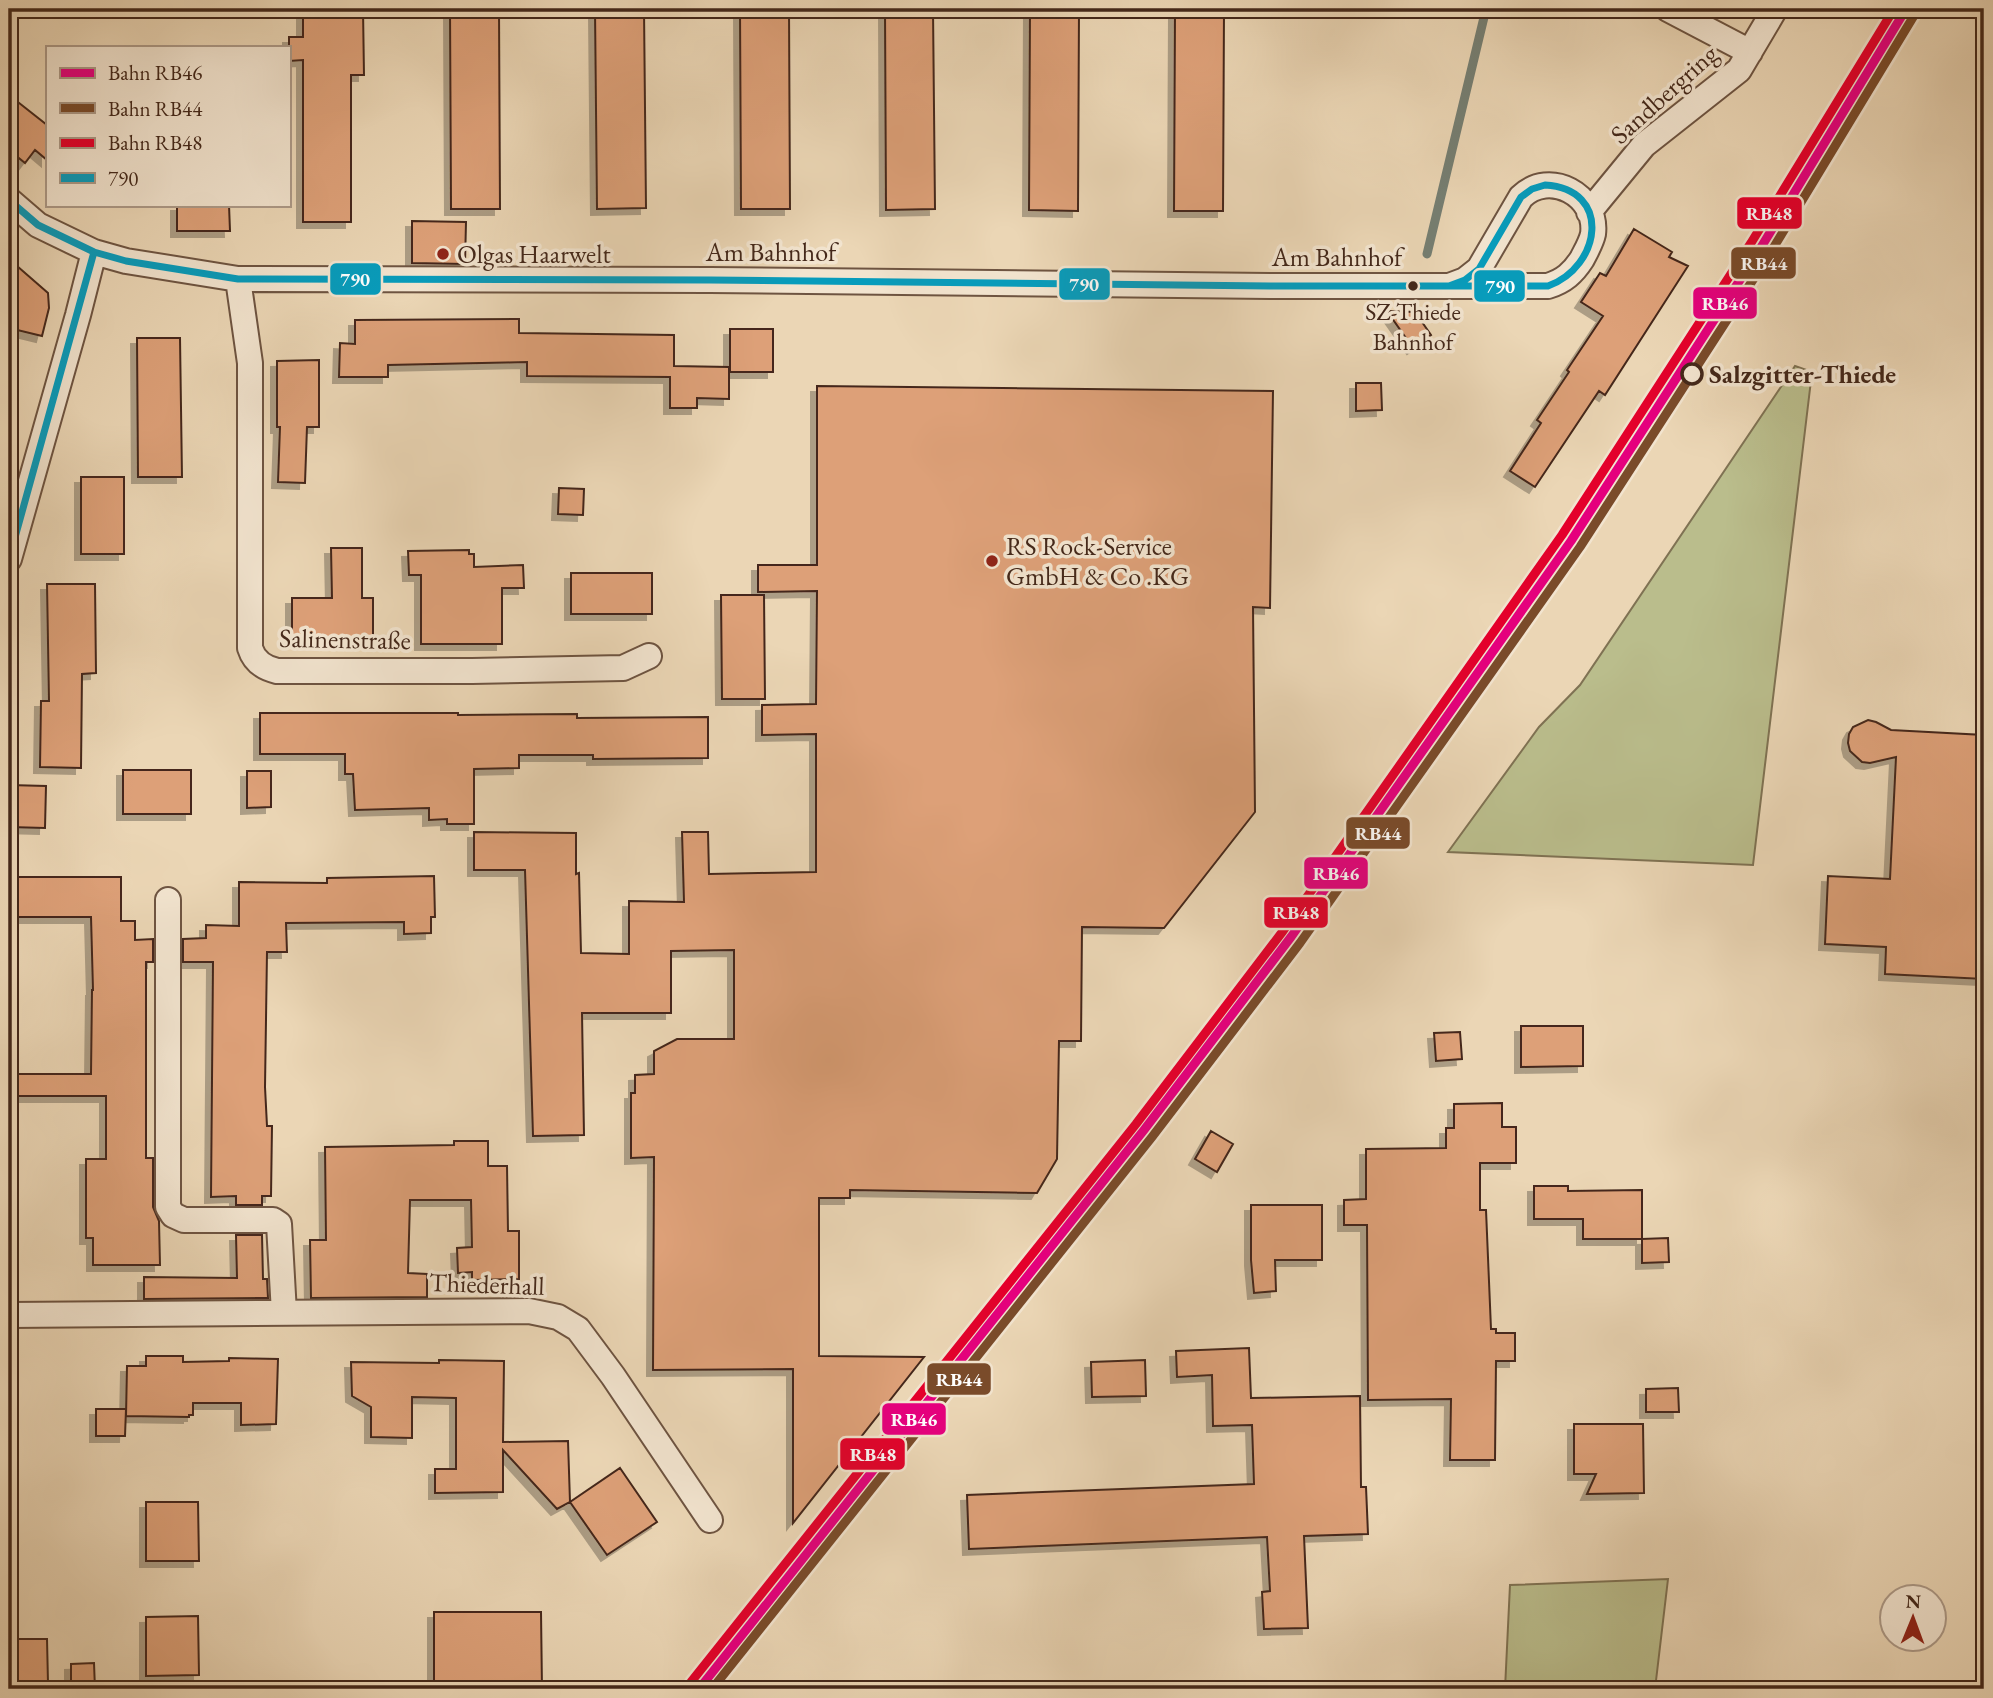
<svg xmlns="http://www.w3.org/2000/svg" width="1993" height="1698" viewBox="0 0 1993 1698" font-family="'EB Garamond',serif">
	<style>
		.green { fill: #babd8c; stroke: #7f7253; stroke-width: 2 }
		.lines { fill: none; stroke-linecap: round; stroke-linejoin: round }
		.stream { stroke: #767f73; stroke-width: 9 }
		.building { fill: #dda078; stroke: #44281a; stroke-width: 2; filter: url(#shadow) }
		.minor-casing { stroke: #6e5441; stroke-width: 28 }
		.minor { stroke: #f2e4cf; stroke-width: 24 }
		.bus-1-casing { stroke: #f2e4cf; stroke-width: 12 }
		.bus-1 { stroke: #079cbc; stroke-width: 7 }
		.rail-1-casing { stroke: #f2e4cf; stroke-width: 14 }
		.rail-2-casing { stroke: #f2e4cf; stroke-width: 14 }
		.rail-3-casing { stroke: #f2e4cf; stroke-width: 14 }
		.rail-1 { stroke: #e5007d; stroke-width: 9 }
		.rail-2 { stroke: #7a4b2a; stroke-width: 9 }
		.rail-3 { stroke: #e4002b; stroke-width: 9 }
		.poi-dot { fill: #8f2418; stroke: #f2e4cf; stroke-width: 2.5 }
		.bus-dot { fill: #44281a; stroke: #f2e4cf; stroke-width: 2.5 }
		.stop-dot { fill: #f2e4cf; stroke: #44281a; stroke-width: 3.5 }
		.labels { text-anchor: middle; stroke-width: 7; stroke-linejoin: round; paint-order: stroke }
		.bus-label { font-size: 24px; fill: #44281a; stroke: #f2e4cf }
		.street-label { font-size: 26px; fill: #44281a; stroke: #f2e4cf }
		.poi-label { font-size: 26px; fill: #44281a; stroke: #f2e4cf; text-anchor: start }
		.stop-label { font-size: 26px; font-weight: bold; fill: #44281a; stroke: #f2e4cf; text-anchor: start }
		.line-badge { stroke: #f2e4cf; stroke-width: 2.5 }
		.badge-label { font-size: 19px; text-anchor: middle; font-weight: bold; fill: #fff }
	</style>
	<defs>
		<filter id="shadow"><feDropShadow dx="-6" dy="6" stdDeviation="0" flood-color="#0004"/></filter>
	</defs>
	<rect width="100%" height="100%" fill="#ebd6b5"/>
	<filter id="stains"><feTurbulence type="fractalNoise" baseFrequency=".00286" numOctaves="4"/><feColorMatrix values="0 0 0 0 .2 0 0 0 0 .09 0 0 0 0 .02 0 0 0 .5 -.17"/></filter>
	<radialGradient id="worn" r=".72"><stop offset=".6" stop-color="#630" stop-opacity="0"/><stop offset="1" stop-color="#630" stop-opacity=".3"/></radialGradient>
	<path class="green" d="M 1795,366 L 1812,372 L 1753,865 L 1448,852 L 1539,727 L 1580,685 Z
		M 1668,1579 L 1655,1689 L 1505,1689 L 1510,1585 Z"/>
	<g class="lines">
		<path class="stream" d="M 1427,254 L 1486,9"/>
	</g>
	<path class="building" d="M 303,9 L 363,9 L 364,75 L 351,75 L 351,222 L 303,222 L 303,60 L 289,61 L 289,37 L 303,37 Z
		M 450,9 L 499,9 L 500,209 L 451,209 Z
		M 595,9 L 644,9 L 646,208 L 597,209 Z
		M 740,9 L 789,9 L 790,209 L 741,209 Z
		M 885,9 L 933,9 L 935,209 L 886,210 Z
		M 1030,9 L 1079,9 L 1078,211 L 1029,210 Z
		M 1175,9 L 1224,9 L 1223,211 L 1174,211 Z
		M 9,95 L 47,125 L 47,160 L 35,150 L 25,163 L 9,150 Z
		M 177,205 L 229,205 L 230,231 L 177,231 Z
		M 412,221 L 466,222 L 465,264 L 412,263 Z
		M 1634,229 L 1672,252 L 1669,257 L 1688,266 L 1605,395 L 1599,391 L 1535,487 L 1510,471 L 1541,423 L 1537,420 L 1569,372 L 1567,370 L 1603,316 L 1581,302 L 1600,273 L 1606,276 Z
		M 9,259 L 48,293 L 49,308 L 42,336 L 9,328 Z
		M 1387,311 L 1415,312 L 1431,335 L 1413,348 Z
		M 519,319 L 519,333 L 674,335 L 674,366 L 729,367 L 729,399 L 697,398 L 697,408 L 670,408 L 670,377 L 527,376 L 527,362 L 388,365 L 388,377 L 339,377 L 340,343 L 355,344 L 355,320 Z
		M 730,329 L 773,329 L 773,372 L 730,372 Z
		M 137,338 L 180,338 L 182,477 L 138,477 Z
		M 319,360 L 319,427 L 307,427 L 305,483 L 278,482 L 280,427 L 277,427 L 277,361 Z
		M 1356,383 L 1381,383 L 1382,410 L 1356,411 Z
		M 817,386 L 1273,391 L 1270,608 L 1253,607 L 1255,812 L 1164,928 L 1082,927 L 1081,1041 L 1059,1041 L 1057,1159 L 1037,1193 L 850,1190 L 850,1198 L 819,1198 L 819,1356 L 924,1357 L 793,1523 L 793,1369 L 653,1370 L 654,1157 L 631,1158 L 631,1093 L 635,1093 L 635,1075 L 654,1074 L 654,1051 L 677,1039 L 734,1039 L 734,950 L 671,951 L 671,1013 L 582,1013 L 584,1135 L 533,1136 L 525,870 L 474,870 L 474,832 L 576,833 L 576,874 L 579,873 L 581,953 L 629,954 L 629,901 L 684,902 L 682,832 L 708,832 L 709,874 L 816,872 L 816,734 L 762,735 L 762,705 L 816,704 L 817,591 L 758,592 L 758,565 L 817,565 Z
		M 81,477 L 124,477 L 124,554 L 81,554 Z
		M 559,488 L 584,489 L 583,515 L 558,514 Z
		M 331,548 L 362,548 L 362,598 L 373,598 L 373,639 L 292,640 L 292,598 L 332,598 Z
		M 469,550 L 469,554 L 474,554 L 474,567 L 523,565 L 524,588 L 502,588 L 502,644 L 421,644 L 421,575 L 409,575 L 408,551 Z
		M 571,573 L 652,573 L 652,614 L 571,614 Z
		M 47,584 L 95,584 L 96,673 L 82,674 L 81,768 L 40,767 L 41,701 L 49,701 Z
		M 721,595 L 764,595 L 765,699 L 722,699 Z
		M 260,713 L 458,713 L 458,715 L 577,714 L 577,718 L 708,717 L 708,758 L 593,759 L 593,755 L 519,755 L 519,768 L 474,769 L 474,824 L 447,824 L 447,819 L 429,820 L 429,808 L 355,810 L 353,774 L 345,774 L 345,754 L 260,754 Z
		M 1868,720 L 1876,722 L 1891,730 L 1984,735 L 1984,979 L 1885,974 L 1886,947 L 1825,944 L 1828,876 L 1890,879 L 1896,757 L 1870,763 L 1862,762 L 1850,751 L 1848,743 L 1849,734 L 1853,727 Z
		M 123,770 L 191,770 L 191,814 L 123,814 Z
		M 247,771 L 271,771 L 271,807 L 247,808 Z
		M 9,785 L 46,786 L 45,828 L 9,827 Z
		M 434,876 L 435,917 L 431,917 L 431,933 L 404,934 L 404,922 L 286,923 L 287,952 L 267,952 L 265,1087 L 267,1126 L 272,1126 L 271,1196 L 262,1196 L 262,1205 L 236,1205 L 236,1196 L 211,1197 L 213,962 L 183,962 L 183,939 L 206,938 L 206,925 L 239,926 L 239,882 L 327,883 L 327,878 Z
		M 9,877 L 121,877 L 121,921 L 135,921 L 135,940 L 153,939 L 153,962 L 146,962 L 146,1158 L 153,1158 L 153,1207 L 159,1221 L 160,1265 L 93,1265 L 93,1238 L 86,1238 L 86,1159 L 106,1159 L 106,1096 L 9,1096 L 9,1074 L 91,1074 L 92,990 L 93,990 L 91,917 L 9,917 Z
		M 1521,1026 L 1583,1026 L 1583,1066 L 1521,1067 Z
		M 1460,1032 L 1462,1059 L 1436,1061 L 1434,1033 Z
		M 1502,1103 L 1502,1127 L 1516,1127 L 1516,1163 L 1480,1163 L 1480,1210 L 1486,1210 L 1491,1329 L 1496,1329 L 1496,1333 L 1515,1333 L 1515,1361 L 1496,1361 L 1495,1460 L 1450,1460 L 1451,1399 L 1368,1400 L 1367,1225 L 1344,1225 L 1344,1200 L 1366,1199 L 1366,1149 L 1446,1148 L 1446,1128 L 1454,1128 L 1454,1104 Z
		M 1211,1131 L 1233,1144 L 1217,1172 L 1195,1159 Z
		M 454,1141 L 488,1141 L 488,1166 L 507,1166 L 508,1231 L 519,1231 L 519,1279 L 472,1280 L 472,1272 L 458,1273 L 457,1248 L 472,1247 L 471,1200 L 410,1200 L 408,1273 L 427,1274 L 427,1297 L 311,1298 L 310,1240 L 326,1240 L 325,1147 L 454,1145 Z
		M 1534,1186 L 1568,1186 L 1568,1191 L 1642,1190 L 1642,1239 L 1668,1238 L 1669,1262 L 1642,1263 L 1642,1239 L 1583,1239 L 1583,1219 L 1534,1219 Z
		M 1251,1205 L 1322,1205 L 1322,1260 L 1275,1260 L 1276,1291 L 1254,1293 L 1251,1260 Z
		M 236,1235 L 262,1235 L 263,1279 L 267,1279 L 268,1298 L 144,1299 L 144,1277 L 237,1278 Z
		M 1249,1348 L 1251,1398 L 1360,1396 L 1361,1487 L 1366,1487 L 1368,1534 L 1304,1536 L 1308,1628 L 1264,1629 L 1262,1592 L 1270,1591 L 1267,1537 L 969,1549 L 967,1495 L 1254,1484 L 1252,1425 L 1213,1426 L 1212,1375 L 1177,1377 L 1176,1351 Z
		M 146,1356 L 183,1356 L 183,1362 L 229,1361 L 229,1358 L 278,1359 L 276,1424 L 241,1425 L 241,1403 L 193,1403 L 193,1415 L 189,1415 L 189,1417 L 126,1416 L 127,1366 L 146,1366 Z
		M 439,1360 L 504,1361 L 503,1442 L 568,1441 L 570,1502 L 557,1509 L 503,1450 L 503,1492 L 435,1493 L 435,1469 L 456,1469 L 456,1398 L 412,1397 L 412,1438 L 371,1437 L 371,1407 L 352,1396 L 351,1362 L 439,1363 Z
		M 1145,1360 L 1146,1396 L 1092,1397 L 1091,1362 Z
		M 1678,1388 L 1679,1412 L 1646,1412 L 1646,1389 Z
		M 96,1409 L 126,1409 L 125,1436 L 96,1436 Z
		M 1574,1424 L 1643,1424 L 1644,1493 L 1587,1494 L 1596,1474 L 1574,1474 Z
		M 620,1468 L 657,1522 L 607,1555 L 570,1502 Z
		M 146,1502 L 198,1502 L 199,1561 L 146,1561 Z
		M 434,1612 L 541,1612 L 542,1689 L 434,1689 Z
		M 198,1616 L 199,1675 L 146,1676 L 146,1617 Z
		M 9,1639 L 47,1639 L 48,1683 L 9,1683 Z
		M 94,1663 L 95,1689 L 71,1689 L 71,1664 Z"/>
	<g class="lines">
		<defs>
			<path id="minor" d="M 1668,9 L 1750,52
				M 9,200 L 38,225 L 94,252 L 126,261 L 238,279 L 710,280 L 1270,286 L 1548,286 C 1564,281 1573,273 1582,259 C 1586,251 1591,243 1593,234 C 1598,195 1549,169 1521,197 L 1479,269 L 1465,280 L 1449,286
				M 1589,212 L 1644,145 L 1739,70 L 1775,9
				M 238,279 L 250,363 L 250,648 C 254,661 264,668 277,671 L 472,671 L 623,668 L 649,656
				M 9,559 L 78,315 L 94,252
				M 168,900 L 168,1207 L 173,1215 L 184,1220 L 273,1220 L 279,1224 L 284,1313
				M 9,1315 L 529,1311 L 558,1317 L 578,1329 L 613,1376 L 710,1520"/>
		</defs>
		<use href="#minor" class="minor-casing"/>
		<use href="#minor" class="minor"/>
		<defs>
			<path id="bus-1" d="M 1545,185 C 1613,189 1601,267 1548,286 L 1449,286 L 1465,280 L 1479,269 L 1521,197 L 1532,189 Z
				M 9,200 L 38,225 L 94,252 L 126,261 L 238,279 L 710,280 L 1270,286 L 1449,286
				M 9,559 L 94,252"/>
		</defs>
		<use href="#bus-1" class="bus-1-casing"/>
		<use href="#bus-1" class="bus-1"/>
		<defs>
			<path id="rail-1" d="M 699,1689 L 1144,1130 L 1291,937 L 1571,541 L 1760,249 L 1906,9"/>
			<path id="rail-2" d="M 712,1689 L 1152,1137 L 1300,943 L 1580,547 L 1769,255 L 1915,14"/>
			<path id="rail-3" d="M 691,1682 L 1136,1124 L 1283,931 L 1562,535 L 1751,243 L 1894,9"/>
		</defs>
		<use href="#rail-1" class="rail-1-casing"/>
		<use href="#rail-2" class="rail-2-casing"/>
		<use href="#rail-3" class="rail-3-casing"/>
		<use href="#rail-1" class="rail-1"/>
		<use href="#rail-2" class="rail-2"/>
		<use href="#rail-3" class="rail-3"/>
	</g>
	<g class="poi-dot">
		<circle cx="443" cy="254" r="7"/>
		<circle cx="992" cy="561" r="7"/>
	</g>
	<circle class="bus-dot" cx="1413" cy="286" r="6"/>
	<circle class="stop-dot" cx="1692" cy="374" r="10"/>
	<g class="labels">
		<g class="bus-label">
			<text x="1413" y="320">SZ-Thiede<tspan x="1413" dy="30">Bahnhof</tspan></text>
		</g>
		<g class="street-label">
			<text transform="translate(1664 94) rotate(-42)" y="9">Sandbergring</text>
			<text x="771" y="261">Am Bahnhof</text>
			<text x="1337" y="266">Am Bahnhof</text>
			<text transform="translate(345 639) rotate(1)" y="9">Salinenstraße</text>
			<text transform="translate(487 1284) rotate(2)" y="9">Thiederhall</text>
		</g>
		<g class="poi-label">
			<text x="457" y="263">Olgas Haarwelt</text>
			<text x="1006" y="555">RS Rock-Service<tspan x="1006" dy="30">GmbH &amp; Co .KG</tspan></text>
		</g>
		<g class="stop-label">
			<text x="1709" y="383">Salzgitter-Thiede</text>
		</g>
	</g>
	<g class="line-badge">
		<rect x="1736" y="196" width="67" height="34" rx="7" fill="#e4002b"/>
		<rect x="1730" y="246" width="67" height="34" rx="7" fill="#7a4b2a"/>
		<rect x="329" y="262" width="53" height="34" rx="7" fill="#079cbc"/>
		<rect x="1058" y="267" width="53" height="34" rx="7" fill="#079cbc"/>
		<rect x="1473" y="269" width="53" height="34" rx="7" fill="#079cbc"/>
		<rect x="1692" y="286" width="66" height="34" rx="7" fill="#e5007d"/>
		<rect x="1345" y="816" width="66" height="34" rx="7" fill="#7a4b2a"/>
		<rect x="1303" y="856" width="66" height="34" rx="7" fill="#e5007d"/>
		<rect x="1263" y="896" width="66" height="33" rx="7" fill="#e4002b"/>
		<rect x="926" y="1362" width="66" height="34" rx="7" fill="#7a4b2a"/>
		<rect x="881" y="1402" width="66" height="34" rx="7" fill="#e5007d"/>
		<rect x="839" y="1437" width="67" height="34" rx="7" fill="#e4002b"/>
	</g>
	<g class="badge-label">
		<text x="1769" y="220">RB48</text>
		<text x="1764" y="270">RB44</text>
		<text x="355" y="286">790</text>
		<text x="1084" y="291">790</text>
		<text x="1500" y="293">790</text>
		<text x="1725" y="310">RB46</text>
		<text x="1378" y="840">RB44</text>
		<text x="1336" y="880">RB46</text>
		<text x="1296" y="919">RB48</text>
		<text x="959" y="1386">RB44</text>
		<text x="914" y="1426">RB46</text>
		<text x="873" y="1461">RB48</text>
	</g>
	<rect width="1993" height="1698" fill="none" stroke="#ebd6b5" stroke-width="35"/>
	<rect x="10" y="10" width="1972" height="1677" fill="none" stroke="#44281a" stroke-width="3.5"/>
	<rect x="18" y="18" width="1958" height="1663" fill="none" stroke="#44281a" stroke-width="2"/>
	<rect x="46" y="46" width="245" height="161" fill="#f2e4cf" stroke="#ac9987" stroke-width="2"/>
	<rect x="60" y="68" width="35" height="10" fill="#e5007d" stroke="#ac9987" stroke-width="2"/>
	<text x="108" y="80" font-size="21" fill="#44281a">Bahn RB46</text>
	<rect x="60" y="103" width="35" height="10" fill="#7a4b2a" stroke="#ac9987" stroke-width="2"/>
	<text x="108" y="116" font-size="21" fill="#44281a">Bahn RB44</text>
	<rect x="60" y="138" width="35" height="10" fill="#e4002b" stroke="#ac9987" stroke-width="2"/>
	<text x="108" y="150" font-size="21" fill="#44281a">Bahn RB48</text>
	<rect x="60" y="173" width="35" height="10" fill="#079cbc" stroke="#ac9987" stroke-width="2"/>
	<text x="108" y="186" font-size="21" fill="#44281a">790</text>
	<g transform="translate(1913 1618) rotate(1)"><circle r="33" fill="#f2e4cf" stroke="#ac9987" stroke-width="2"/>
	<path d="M0-5L12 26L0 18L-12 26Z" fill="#8f2418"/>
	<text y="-10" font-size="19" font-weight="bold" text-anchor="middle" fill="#44281a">N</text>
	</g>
	<rect width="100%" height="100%" filter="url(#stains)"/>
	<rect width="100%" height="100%" fill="url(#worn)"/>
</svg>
